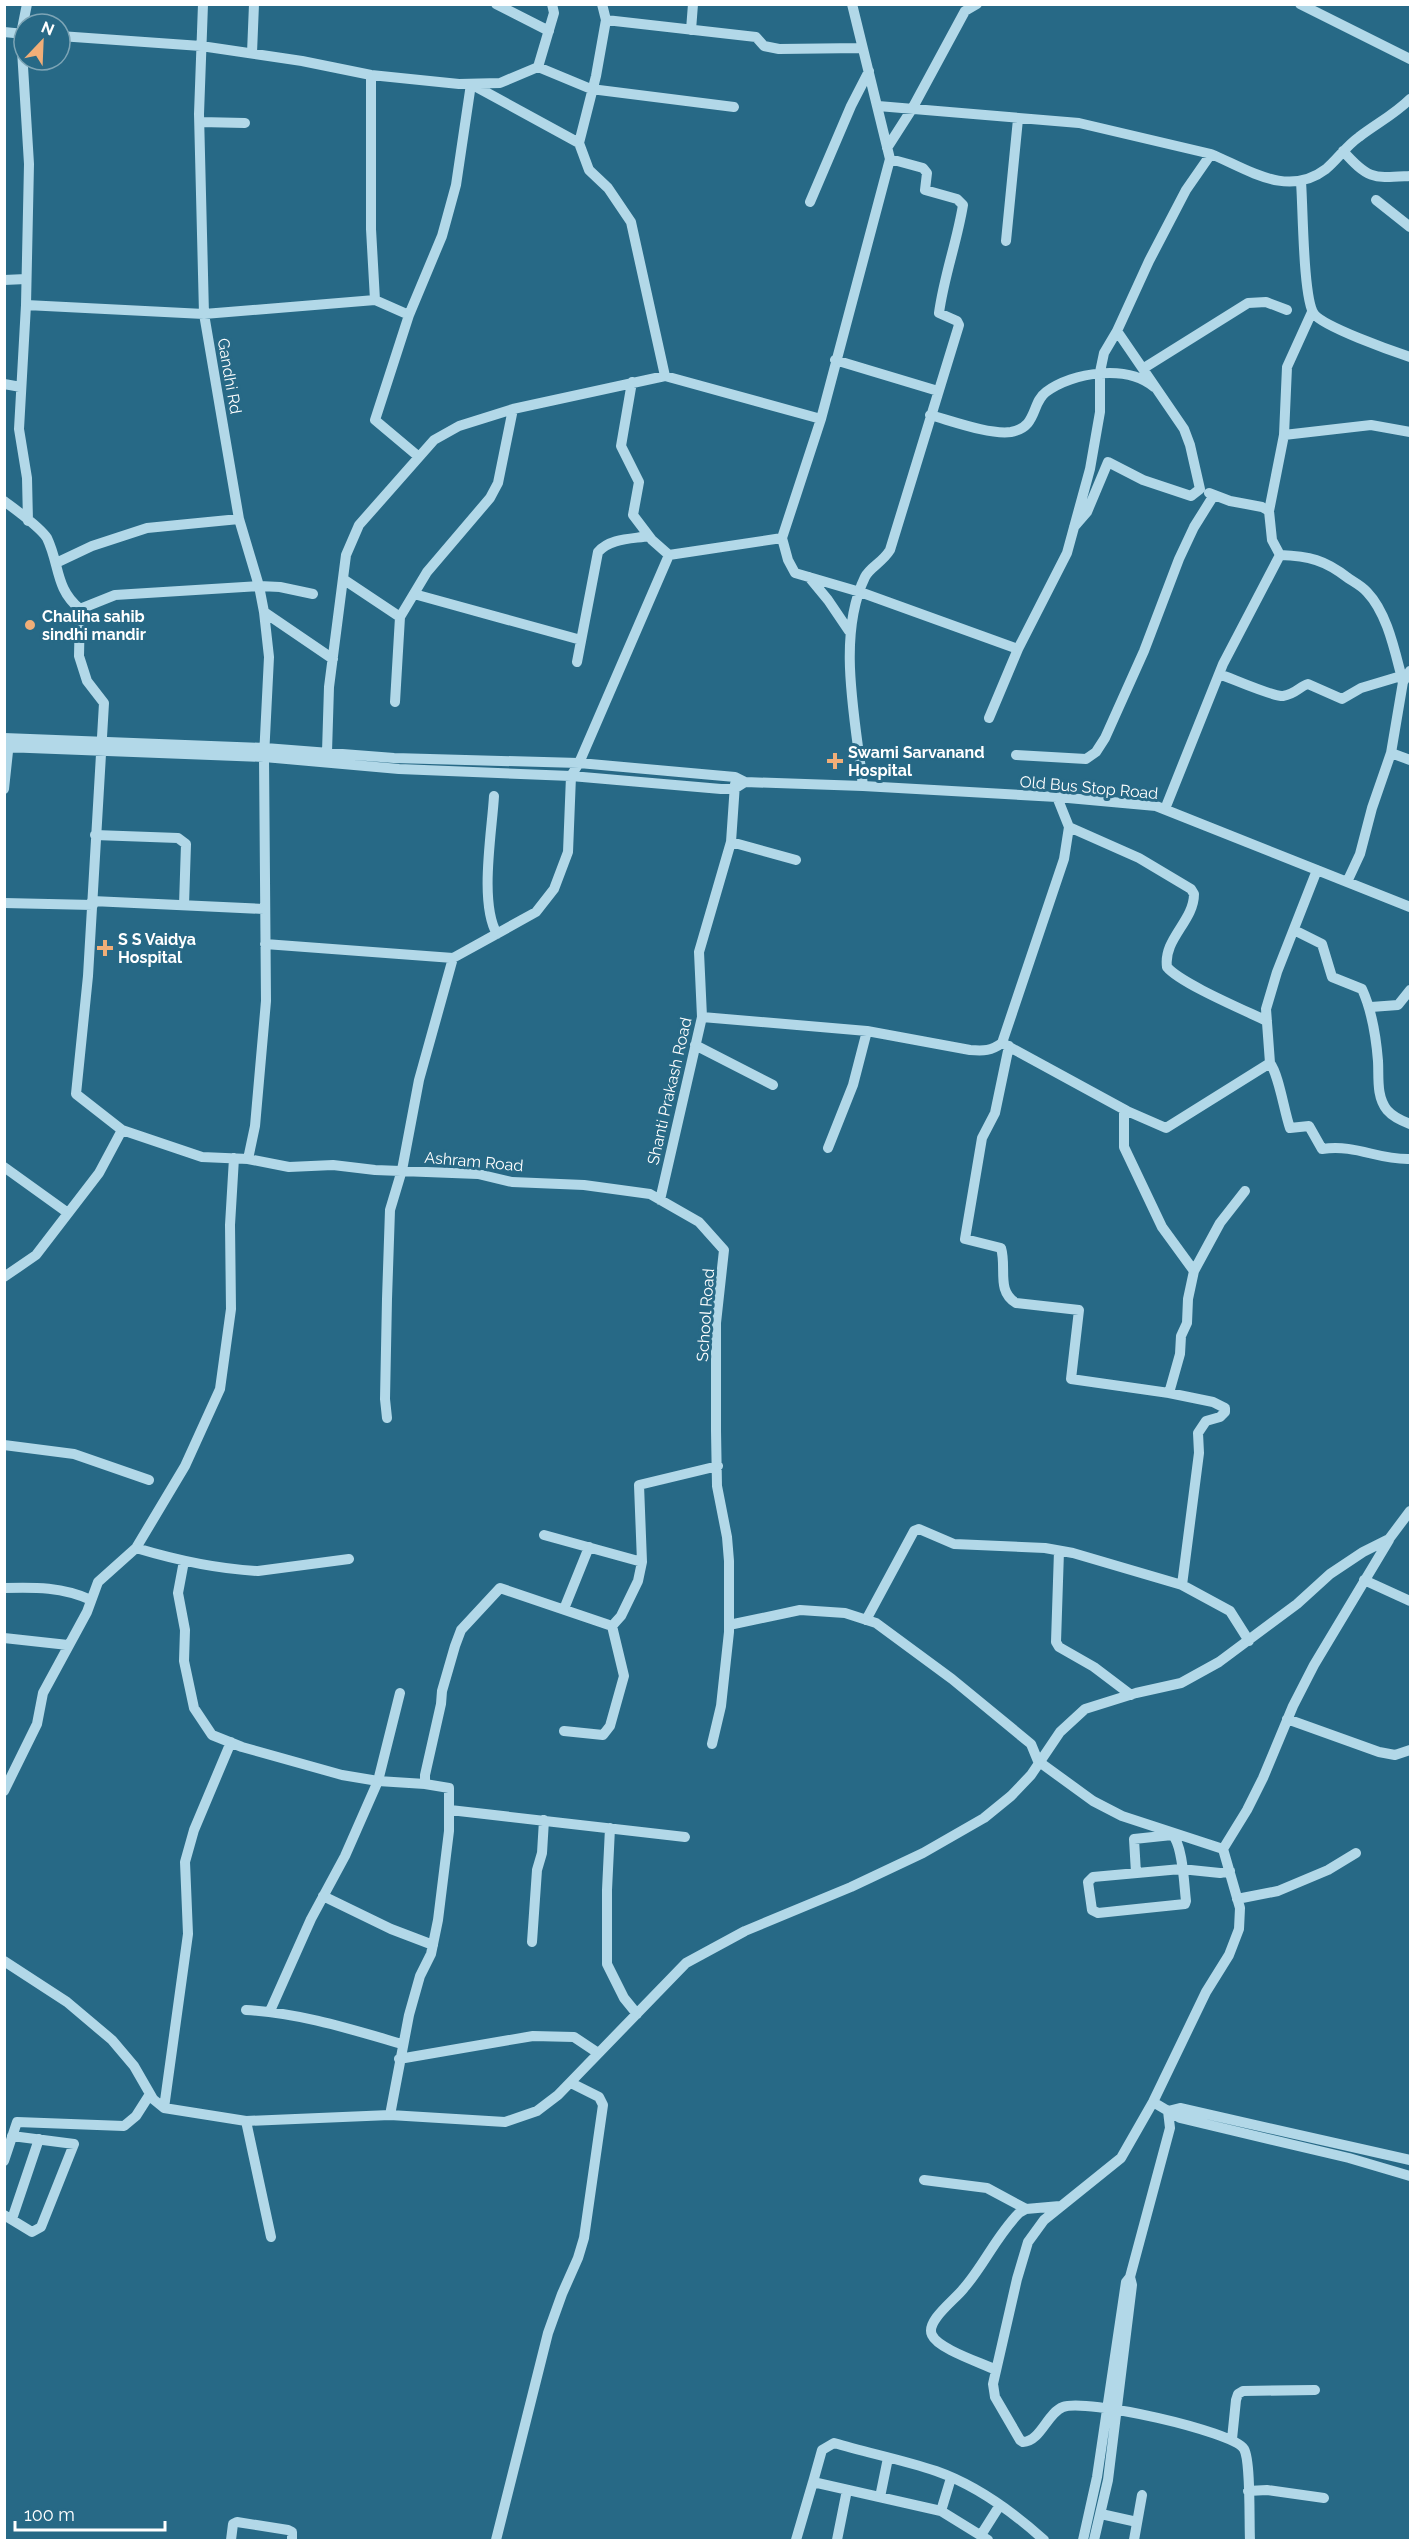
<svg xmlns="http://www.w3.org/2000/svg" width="1415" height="2545" viewBox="0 0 1415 2545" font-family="Raleway,sans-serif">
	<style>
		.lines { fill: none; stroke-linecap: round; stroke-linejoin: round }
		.minor { stroke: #b2d8e8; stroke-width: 10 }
		.poi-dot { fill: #f0ae78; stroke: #276986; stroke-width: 2 }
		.labels { text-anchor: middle; stroke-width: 6; stroke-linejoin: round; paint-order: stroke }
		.street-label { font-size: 16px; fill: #fff; stroke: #276986 }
		.poi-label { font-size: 16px; font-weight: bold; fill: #fff; stroke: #276986; text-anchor: start }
	</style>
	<rect width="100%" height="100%" fill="#276986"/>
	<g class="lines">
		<path class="minor" d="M 27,4 L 21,34 L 29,164 L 26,305 L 19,429 L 27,478 L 28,521
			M 203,4 L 199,114 L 204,314 L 239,519 L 259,586 L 264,612 L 269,657 L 264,757 L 266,1001 L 255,1126 L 248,1159
			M 496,4 L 549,31
			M 602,4 L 606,20 L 596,76 L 579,143 L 589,170 L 608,188 L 631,222 L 665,376
			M 1300,4 L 1410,59
			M 606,20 L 756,37 L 764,46 L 779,49 L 861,48
			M 691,30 L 693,4
			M 4,32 L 24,34
			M 60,36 L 201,46 L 302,61 L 371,75 L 459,84 L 500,83 L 538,67 L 554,13 L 552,4
			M 252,53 L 254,4
			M 538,67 L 591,89 L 734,107
			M 371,75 L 371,229 L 375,300
			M 878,106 L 1079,123 L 1211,154
			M 200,122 L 245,123
			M 887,148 L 912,109 L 965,11 L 977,4
			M 1343,151 C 1369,180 1373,178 1410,176
			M 1301,182 C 1303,206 1303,299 1314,314 C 1324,327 1392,351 1410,357
			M 1376,200 L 1410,227
			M 810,202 L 851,106 L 869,71
			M 1006,241 L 1018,119
			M 4,280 L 26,279
			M 26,305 L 204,314 L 375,300 L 409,315
			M 835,360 L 938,391
			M 1144,368 L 1248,303 L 1266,302 L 1287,310
			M 632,382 L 621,446 L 639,482 L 633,515 L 652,540 L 669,555
			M 4,384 L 21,387
			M 930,415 C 952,421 990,435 1011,432 C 1038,427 1031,403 1046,392 C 1073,372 1127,364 1154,387
			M 1284,435 L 1371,425 L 1410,432
			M 419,457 L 375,420 L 409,315 L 442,236 L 456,185 L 471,84 L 579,143
			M 1209,493 L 1230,501 L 1262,507 L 1269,511 L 1272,540 L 1280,555 C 1309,556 1325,560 1348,578 C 1354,582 1362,586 1367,592 C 1388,614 1395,653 1403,682 L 1410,671
			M 4,501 C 16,510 40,527 47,538 C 60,565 55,589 80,609
			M 1269,511 L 1284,435 L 1287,367 L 1312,312
			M 1074,527 L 1087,512 L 1108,462 L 1143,480 L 1191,496 L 1200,489 L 1190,445 L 1184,429 L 1117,331 L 1149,261 L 1186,190 L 1211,154 C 1249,170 1288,198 1326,169 C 1338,159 1346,146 1359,137 C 1376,124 1395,114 1410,99
			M 782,538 L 788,560 L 795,573 L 860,592 L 1018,649 L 1067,553 L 1090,469 L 1100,412 L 1100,372 L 1104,353 L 1117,331
			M 56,563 L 92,546 L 147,528 L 239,519
			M 809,577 L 828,600 L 849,631
			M 343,579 L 400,617 L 395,702
			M 414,594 L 581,640
			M 80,609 L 79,656 L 87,681 L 104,703 L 88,976 L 76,1094 L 122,1130 L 202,1157 L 248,1159 L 289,1167 L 333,1165 L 375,1170 L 478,1174 L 512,1182 L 584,1185 L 650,1194 L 699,1222 L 724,1250 L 716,1323 L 716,1431 L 717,1486 L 727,1537 L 729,1561 L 729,1632 L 721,1706 L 712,1744
			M 80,609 L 115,595 L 259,586 L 280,587 L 313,594
			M 264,612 L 333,659
			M 400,617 L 427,572 L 490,498 L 498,483 L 513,409
			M 577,662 L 598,552 C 610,538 632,539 649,536
			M 1219,674 C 1231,678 1273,697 1283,696 C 1296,694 1300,686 1308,684 L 1342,699 L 1361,688 L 1401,676
			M 989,718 L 1018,649
			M 4,738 L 265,748 L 394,758 L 579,763 L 735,777 L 745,782 L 863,786 L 1057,797 L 1156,806 L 1410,907
			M 4,747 L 264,757 L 399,769 L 571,776 L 721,789 L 734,789 L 745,782
			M 327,752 L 329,687 L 346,555 L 359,525 L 434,440 L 459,426 L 513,409 L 665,376 L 821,419
			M 1391,753 L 1410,760
			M 1016,755 L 1086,759 L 1096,752 L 1105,738 L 1144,651 L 1179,559 L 1194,527 L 1214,495
			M 863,786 C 856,721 836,637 865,577 C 870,567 882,563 890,550 L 959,325 L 957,321 L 939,313 C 944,276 957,242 963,205 L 957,199 L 925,190 L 927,173 L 923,168 L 890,159
			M 4,789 L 9,742
			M 494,796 C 492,832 479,903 497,934
			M 1165,809 L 1223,664 L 1280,555
			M 1069,827 L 1139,858 L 1191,889 L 1194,894 C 1194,921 1163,939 1167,967 C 1180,983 1244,1010 1267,1021
			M 95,835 L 178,838 L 186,844 L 184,905
			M 731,842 L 796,860
			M 1347,882 L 1360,854 L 1372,808 L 1391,753 L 1403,682
			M 92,901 L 264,909
			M 4,903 L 93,905
			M 1294,930 L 1322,944 L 1332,977 L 1362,989 C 1372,1011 1376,1036 1378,1061 C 1379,1077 1376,1096 1387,1110 C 1393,1117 1402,1121 1410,1124
			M 265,944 L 453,958 L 536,912 L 554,889 L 568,852 L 571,776 L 579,763 L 669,555 L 782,538 L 821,419 L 890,159 L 852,4
			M 1371,1007 L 1398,1005 L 1410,990
			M 702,1017 L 867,1031 L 970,1050 C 984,1051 991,1051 1002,1043 L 1064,859 L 1069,827 L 1057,797
			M 1004,1044 L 1127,1111 L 1166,1128 L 1270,1063 L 1266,1009 L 1277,972 L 1317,870
			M 695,1045 L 773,1085
			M 1009,1046 L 995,1113 L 982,1138 L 965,1239 L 1001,1248 C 1007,1268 996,1291 1016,1303 L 1079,1310 L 1071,1379 L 1169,1393 L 1213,1402 L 1225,1408 L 1225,1412 L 1220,1417 L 1206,1421 L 1198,1433 L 1199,1453 L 1182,1585 L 1230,1611 L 1249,1641
			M 1270,1063 C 1279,1075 1284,1111 1290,1128 L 1309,1126 L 1322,1149 C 1357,1144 1377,1160 1410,1159
			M 1124,1110 L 1124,1147 L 1162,1227 L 1194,1271 L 1188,1299 L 1187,1323 L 1181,1336 L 1180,1354 L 1169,1393
			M 828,1148 L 853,1085 L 867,1031
			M 4,1167 L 68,1213
			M 660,1200 L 702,1017 L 699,952 L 731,842 L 735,784
			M 1194,1271 L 1220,1223 L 1245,1191
			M 4,1277 L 36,1255 L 99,1173 L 122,1130
			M 387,1418 L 385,1399 L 387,1299 L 390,1210 L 402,1170 L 419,1080 L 453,958
			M 4,1445 L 74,1454 L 149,1480
			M 544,1535 L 642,1562
			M 136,1548 C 176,1560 217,1569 258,1571 L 349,1559
			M 1059,1551 L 1056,1642 L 1059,1647 L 1094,1667 L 1131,1695
			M 184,1561 L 178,1593 L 185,1630 L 184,1661 L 194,1708 L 212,1735 L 242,1747 L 342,1775 L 378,1781 L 425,1784
			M 1364,1580 L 1410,1601
			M 4,1588 C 35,1587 63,1587 91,1600
			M 564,1609 L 589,1547
			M 866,1620 L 914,1531 L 919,1529 L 954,1544 L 1045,1548 L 1073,1553 L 1182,1585
			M 729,1625 L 800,1610 L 845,1613 L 876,1623 L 952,1679 L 1031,1744 L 1038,1761 L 1093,1801 L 1122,1816 L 1223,1849
			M 4,1638 L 68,1645
			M 1287,1719 L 1379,1752 L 1395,1755 L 1410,1750
			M 564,1731 L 603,1735 L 610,1726 L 624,1676 L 612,1626
			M 4,1791 L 37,1724 L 43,1693 L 87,1612 L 98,1582 L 136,1548 L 185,1466 L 220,1389 L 231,1309 L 230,1225 L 234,1158
			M 450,1810 L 685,1837
			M 610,1828 L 607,1890 L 607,1964 L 624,1998 L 637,2014
			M 1136,1873 L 1134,1839 L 1172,1835 C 1183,1844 1184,1885 1186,1901 L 1185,1904 L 1098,1913 L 1092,1910 L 1088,1882 L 1093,1877 L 1181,1869 L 1220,1873 L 1230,1871
			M 323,1896 L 391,1929 L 433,1945
			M 1237,1899 L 1278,1891 L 1328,1870 L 1356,1853
			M 532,1942 L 537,1870 L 542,1853 L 544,1820
			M 4,1961 L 67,2002 L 112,2040 L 134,2066 L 153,2099 L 164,2108 L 246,2121 L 390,2115 L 505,2122 L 537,2111 L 558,2095 L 686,1963 L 745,1931 L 851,1887 L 923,1853 L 984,1818 L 1011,1796 L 1031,1775 L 1060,1732 L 1085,1709 L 1136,1693 L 1181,1683 L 1219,1662 L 1297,1604 L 1330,1574 L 1363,1552 L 1389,1539 L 1410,1511
			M 246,2010 C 300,2013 350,2029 402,2044
			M 270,2011 L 311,1919 L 345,1856 L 378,1781 L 400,1693
			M 399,2059 L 533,2036 L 574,2037 L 598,2053
			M 1153,2102 L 1180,2118 L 1349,2158 L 1410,2176
			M 164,2108 L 188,1934 L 185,1862 L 194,1830 L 231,1742
			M 1168,2111 L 1180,2108 L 1410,2160
			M 390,2115 L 409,2015 L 420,1976 L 431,1954 L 438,1920 L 449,1831 L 449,1788 L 425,1784 L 425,1775 L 441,1704 L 442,1691 L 455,1646 L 461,1630 L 500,1588 L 612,1626 L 621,1616 L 638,1581 L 642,1562 L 639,1485 L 718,1466
			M 246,2121 L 271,2237
			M 4,2161 L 17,2122 L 124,2126 L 136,2116 L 150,2094
			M 924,2180 L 987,2188 L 1026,2209
			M 4,2215 L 32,2232 L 41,2227 L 74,2144 L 12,2136
			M 12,2219 L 39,2139
			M 996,2370 C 982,2363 938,2349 932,2335 C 925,2321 956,2299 964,2288 C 984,2265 997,2235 1019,2213 L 1026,2209 L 1060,2206
			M 1232,2439 L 1236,2400 L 1238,2394 L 1243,2391 L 1315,2390
			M 813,2482 L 822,2450 L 834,2443 C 868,2453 903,2460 936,2471 C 976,2485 1013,2512 1044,2540
			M 1248,2491 L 1267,2490 L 1324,2498
			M 880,2497 L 888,2458
			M 941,2511 L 951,2478
			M 1101,2514 L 1137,2522
			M 981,2535 L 1000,2505
			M 231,2540 L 233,2524 L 237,2522 L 288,2530 L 292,2532 L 292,2540
			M 496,2540 L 548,2333 L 562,2294 L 578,2258 L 584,2238 L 603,2105 L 599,2097 L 571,2083
			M 796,2540 L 813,2482 L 941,2511 L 988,2540
			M 837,2540 L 847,2490
			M 1083,2540 L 1097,2477 L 1126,2282 L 1130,2277 L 1170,2128 L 1168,2111
			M 1094,2540 L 1108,2480 L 1132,2285 L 1130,2277
			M 1134,2540 L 1142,2495
			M 1250,2540 C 1249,2523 1251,2461 1244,2449 C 1233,2431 1085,2398 1063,2407 C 1047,2413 1041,2441 1023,2442 L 1020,2440 L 995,2397 L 993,2384 L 1017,2279 L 1028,2242 L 1044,2220 L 1121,2158 L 1153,2102 L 1206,1992 L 1229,1955 L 1239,1929 L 1240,1908 L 1223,1849 L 1247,1810 L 1263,1778 L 1293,1706 L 1314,1665 L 1389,1540"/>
	</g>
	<g class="poi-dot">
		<circle cx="30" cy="625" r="6"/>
		<path d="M832 752h6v6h6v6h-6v6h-6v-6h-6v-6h6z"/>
		<path d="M102 939h6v6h6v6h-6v6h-6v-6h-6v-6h6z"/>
	</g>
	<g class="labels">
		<g class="street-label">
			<text transform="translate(230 376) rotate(80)" y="6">Gandhi Rd</text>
			<text transform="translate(1089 787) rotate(5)" y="6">Old Bus Stop Road</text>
			<text transform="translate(669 1091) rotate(-77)" y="6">Shanti Prakash Road</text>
			<text transform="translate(474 1161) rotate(5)" y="6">Ashram Road</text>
			<text transform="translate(705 1315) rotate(-86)" y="6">School Road</text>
		</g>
		<g class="poi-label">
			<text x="42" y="622">Chaliha sahib<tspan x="42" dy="18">sindhi mandir</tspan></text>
			<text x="848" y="758">Swami Sarvanand<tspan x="848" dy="18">Hospital</tspan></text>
			<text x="118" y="945">S S Vaidya<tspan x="118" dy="18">Hospital</tspan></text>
		</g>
	</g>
	<rect width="1415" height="2545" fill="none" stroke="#ffffff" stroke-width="12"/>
	<g transform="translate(42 42) rotate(23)"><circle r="28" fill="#276986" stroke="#7da5b6" stroke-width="1.5"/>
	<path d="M0-4.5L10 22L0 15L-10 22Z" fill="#f0ae78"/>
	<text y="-9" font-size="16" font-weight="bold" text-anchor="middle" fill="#ffffff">N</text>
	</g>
	<path d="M15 2521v9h150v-9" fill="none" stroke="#ffffff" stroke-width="3"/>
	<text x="24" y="2521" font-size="18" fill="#ffffff" stroke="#276986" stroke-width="4.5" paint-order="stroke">100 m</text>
</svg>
